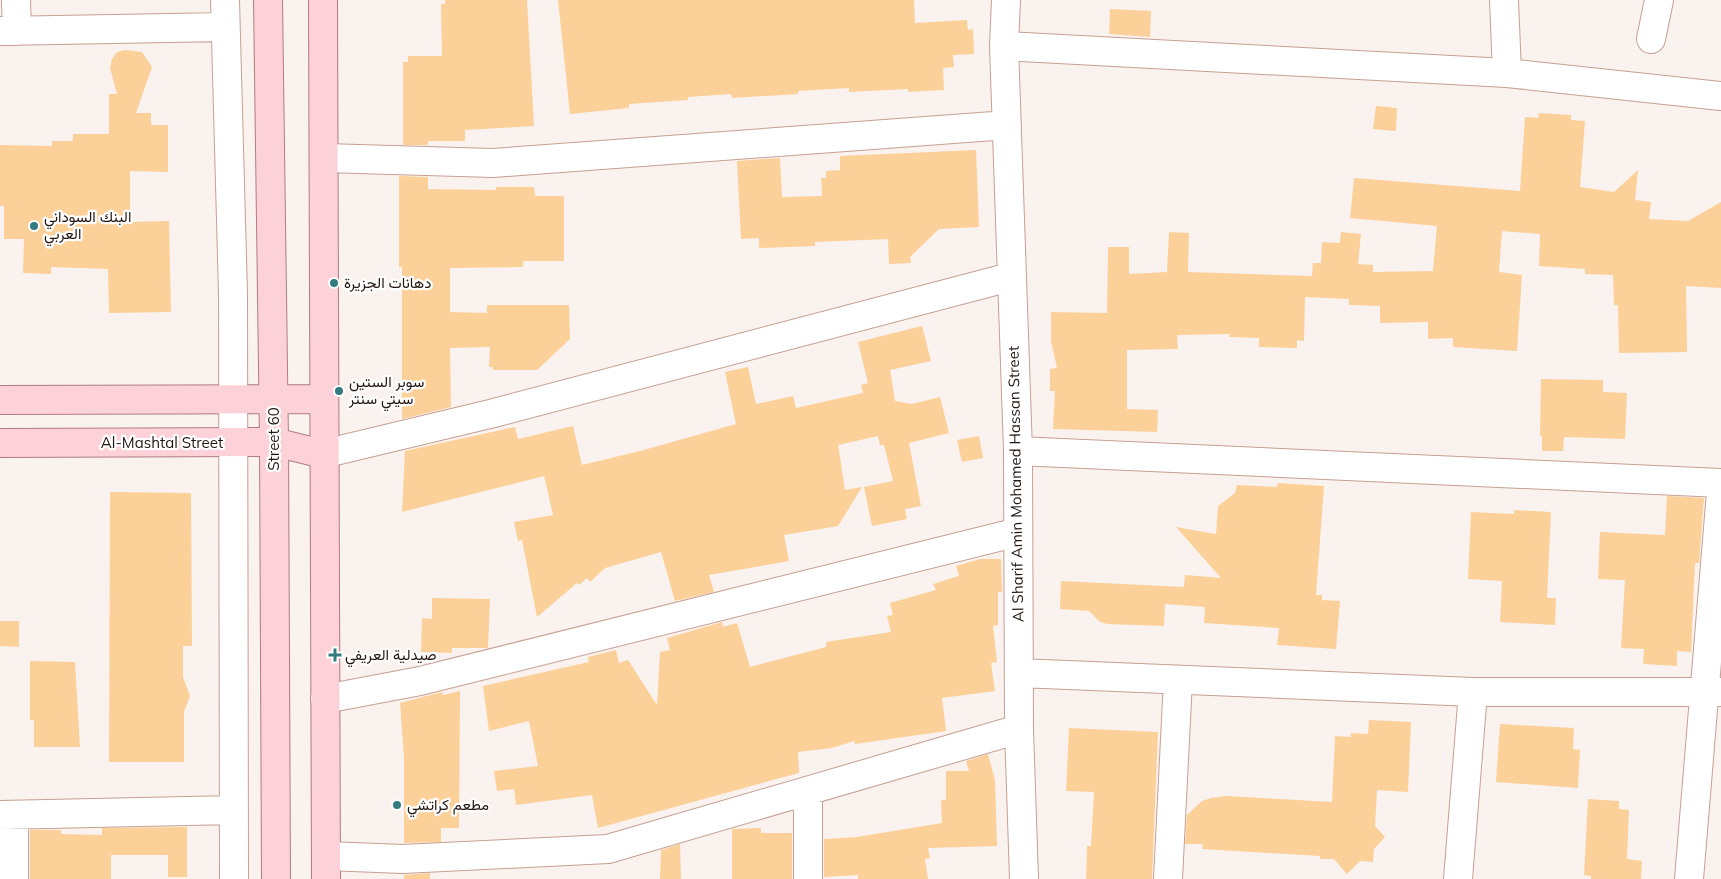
<svg xmlns="http://www.w3.org/2000/svg" width="1721" height="879" viewBox="0 0 1721 879" font-family="Mulish,Vazirmatn,sans-serif">
	<style>
		.building { fill: #fcd099 }
		.lines { fill: none; stroke-linecap: round; stroke-linejoin: round }
		.minor-casing { stroke: #c5a092; stroke-width: 30 }
		.major-casing { stroke: #af7c81; stroke-width: 30 }
		.minor { stroke: #fff; stroke-width: 28 }
		.major { stroke: #fdd1d8; stroke-width: 28 }
		.poi-dot { fill: #327b80; stroke: #fff; stroke-width: 2 }
		.labels { text-anchor: middle; stroke-width: 4.5; stroke-linejoin: round; paint-order: stroke }
		.poi-label { font-size: 15px; fill: #231510; stroke: #fff; text-anchor: start }
		.street-label { font-size: 15px; fill: #231510; stroke: #fff }
	</style>
	<rect width="100%" height="100%" fill="#faf2ef"/>
	<path class="building" d="M 445,0 L 527,0 L 534,126 L 465,130 L 465,141 L 428,141 L 428,145 L 403,145 L 403,62 L 408,62 L 408,56 L 442,56 L 441,4 L 445,4 Z
		M 558,0 L 914,0 L 915,23 L 967,20 L 968,30 L 973,29 L 974,54 L 953,55 L 954,67 L 943,68 L 944,90 L 908,92 L 908,89 L 849,92 L 849,88 L 798,91 L 798,94 L 732,98 L 731,94 L 688,97 L 688,100 L 629,104 L 629,108 L 570,114 Z
		M 1110,9 L 1151,11 L 1150,37 L 1109,34 Z
		M 125,50 L 142,52 L 152,67 L 136,113 L 151,113 L 151,125 L 168,125 L 168,172 L 130,171 L 130,222 L 169,221 L 171,312 L 109,313 L 108,269 L 51,267 L 51,274 L 23,273 L 24,239 L 4,239 L 4,206 L 0,206 L 0,145 L 52,146 L 52,141 L 73,141 L 73,134 L 109,134 L 109,94 L 117,94 L 110,68 L 112,59 L 117,52 Z
		M 1376,106 L 1397,108 L 1396,131 L 1373,129 Z
		M 1539,113 L 1571,115 L 1571,120 L 1585,121 L 1580,187 L 1614,192 L 1638,170 L 1635,200 L 1651,202 L 1649,219 L 1688,221 L 1721,202 L 1721,288 L 1686,286 L 1687,352 L 1619,353 L 1618,305 L 1614,305 L 1613,275 L 1585,274 L 1585,269 L 1539,266 L 1540,234 L 1502,231 L 1499,272 L 1522,275 L 1517,351 L 1453,347 L 1453,338 L 1428,339 L 1428,322 L 1380,323 L 1380,306 L 1349,305 L 1349,299 L 1305,297 L 1304,341 L 1297,340 L 1297,348 L 1259,347 L 1259,338 L 1229,337 L 1230,334 L 1177,335 L 1178,349 L 1127,350 L 1127,409 L 1158,410 L 1157,432 L 1053,429 L 1055,391 L 1050,391 L 1050,369 L 1057,368 L 1051,341 L 1051,312 L 1107,313 L 1108,247 L 1129,247 L 1129,274 L 1167,272 L 1169,232 L 1189,233 L 1188,272 L 1312,276 L 1313,263 L 1321,263 L 1322,242 L 1340,243 L 1341,232 L 1361,234 L 1358,264 L 1373,265 L 1373,272 L 1433,271 L 1437,226 L 1350,218 L 1354,178 L 1520,191 L 1525,117 L 1538,118 Z
		M 976,150 L 979,227 L 939,229 L 910,257 L 911,263 L 889,264 L 888,239 L 815,242 L 815,246 L 759,248 L 759,238 L 741,239 L 737,161 L 780,158 L 782,197 L 822,196 L 821,178 L 826,178 L 826,171 L 840,170 L 840,156 Z
		M 399,176 L 428,177 L 428,189 L 496,190 L 496,187 L 534,187 L 535,196 L 564,196 L 564,261 L 523,261 L 523,267 L 450,268 L 450,312 L 487,313 L 487,305 L 569,305 L 570,339 L 537,370 L 493,370 L 493,367 L 489,367 L 490,347 L 450,348 L 451,407 L 402,419 L 402,267 L 399,267 Z
		M 922,326 L 931,361 L 890,370 L 895,401 L 912,404 L 940,397 L 949,433 L 909,443 L 921,506 L 905,509 L 907,519 L 872,526 L 864,487 L 893,481 L 884,445 L 880,445 L 878,436 L 838,445 L 845,490 L 862,487 L 838,526 L 784,535 L 789,561 L 709,575 L 714,592 L 675,601 L 661,552 L 605,568 L 590,582 L 587,578 L 579,585 L 577,583 L 537,617 L 522,540 L 518,541 L 514,522 L 553,515 L 544,476 L 402,512 L 405,451 L 515,427 L 518,439 L 573,426 L 582,465 L 644,450 L 736,424 L 725,372 L 748,367 L 756,404 L 793,396 L 796,408 L 863,393 L 861,385 L 868,383 L 858,342 Z
		M 1541,379 L 1603,380 L 1603,392 L 1627,393 L 1625,439 L 1564,437 L 1563,451 L 1542,451 L 1542,436 L 1540,436 Z
		M 979,436 L 983,458 L 962,462 L 957,440 Z
		M 1278,483 L 1324,486 L 1316,595 L 1322,595 L 1322,600 L 1340,601 L 1336,649 L 1277,645 L 1279,628 L 1204,623 L 1205,607 L 1165,604 L 1164,626 L 1108,624 L 1100,622 L 1089,611 L 1060,609 L 1061,581 L 1184,587 L 1185,575 L 1221,578 L 1176,527 L 1216,534 L 1218,506 L 1235,493 L 1237,485 L 1277,487 Z
		M 110,492 L 191,493 L 192,646 L 183,646 L 183,677 L 190,696 L 184,712 L 184,762 L 109,762 Z
		M 1667,496 L 1704,498 L 1699,563 L 1695,563 L 1691,652 L 1677,651 L 1677,666 L 1643,664 L 1644,649 L 1621,648 L 1625,580 L 1598,579 L 1600,532 L 1665,535 Z
		M 1514,510 L 1551,512 L 1547,598 L 1556,598 L 1555,625 L 1500,622 L 1502,581 L 1468,579 L 1471,512 L 1514,514 Z
		M 980,559 L 1001,559 L 1002,592 L 998,592 L 998,625 L 993,626 L 997,662 L 991,663 L 995,691 L 942,698 L 946,731 L 855,744 L 854,741 L 832,748 L 798,752 L 799,773 L 598,828 L 592,795 L 516,805 L 514,789 L 497,791 L 494,771 L 538,766 L 529,721 L 489,731 L 483,686 L 589,662 L 588,657 L 616,650 L 619,663 L 628,660 L 657,705 L 660,652 L 670,650 L 667,638 L 722,622 L 723,627 L 737,623 L 750,667 L 826,647 L 826,642 L 891,632 L 887,616 L 893,615 L 890,603 L 936,590 L 933,584 L 959,576 L 956,566 Z
		M 432,598 L 490,599 L 488,648 L 452,648 L 452,653 L 421,652 L 422,618 L 432,619 Z
		M 0,621 L 19,621 L 19,647 L 0,646 Z
		M 30,661 L 75,662 L 80,747 L 34,747 L 34,720 L 30,720 Z
		M 460,691 L 459,828 L 441,828 L 441,842 L 404,843 L 404,758 L 400,703 L 442,692 L 443,695 Z
		M 1369,720 L 1411,722 L 1408,792 L 1377,790 L 1375,826 L 1385,837 L 1374,849 L 1373,862 L 1360,861 L 1347,874 L 1334,859 L 1320,859 L 1320,856 L 1202,849 L 1203,844 L 1185,844 L 1187,815 L 1202,801 L 1211,798 L 1226,796 L 1332,802 L 1335,736 L 1351,737 L 1351,733 L 1368,734 Z
		M 1500,724 L 1574,728 L 1573,749 L 1580,750 L 1578,788 L 1496,782 Z
		M 1069,728 L 1158,732 L 1152,879 L 1086,879 L 1087,846 L 1091,846 L 1094,792 L 1066,791 Z
		M 988,754 L 995,780 L 997,846 L 928,848 L 930,858 L 925,859 L 928,879 L 858,879 L 858,875 L 824,877 L 824,839 L 857,837 L 942,823 L 941,800 L 946,800 L 946,771 L 969,771 L 966,761 Z
		M 1588,799 L 1619,801 L 1619,809 L 1629,810 L 1627,859 L 1642,861 L 1641,879 L 1591,879 L 1591,876 L 1584,875 Z
		M 187,827 L 187,877 L 168,877 L 168,855 L 111,855 L 111,879 L 30,879 L 30,830 L 61,830 L 61,834 L 102,835 L 102,828 Z
		M 761,828 L 761,833 L 792,833 L 792,879 L 732,879 L 732,829 Z
		M 680,844 L 681,879 L 660,879 L 661,850 Z
		M 430,873 L 430,879 L 404,879 L 404,875 Z"/>
	<g class="lines">
		<defs>
			<path id="minor" d="M 16,0 L 17,31
				M 225,0 L 233,294 L 234,879
				M 1006,0 L 1004,46 L 1018,451 L 1019,729 L 1024,879
				M 1504,0 L 1507,73
				M 0,31 L 225,27
				M 1651,39 L 1659,0
				M 1004,46 L 1507,73 L 1721,96
				M 325,158 L 493,163 L 1007,125
				M 1018,451 L 1721,483
				M 323,454 L 490,414 L 1010,277
				M 1019,673 L 1473,692 L 1721,692
				M 325,699 L 420,681 L 1018,532
				M 808,791 L 808,879
				M 0,815 L 234,810
				M 14,815 L 14,879
				M 326,856 L 403,859 L 608,849 L 1019,729
				M 1168,879 L 1178,680
				M 1458,879 L 1473,692
				M 1689,879 L 1721,492"/>
			<path id="major" d="M 268,0 L 274,442 L 276,879
				M 323,0 L 326,879
				M 0,400 L 324,399
				M 0,443 L 274,442 L 323,454"/>
		</defs>
		<use href="#minor" class="minor-casing"/>
		<use href="#major" class="major-casing"/>
		<use href="#minor" class="minor"/>
		<use href="#major" class="major"/>
	</g>
	<g class="poi-dot">
		<circle cx="34" cy="226" r="5"/>
		<circle cx="334" cy="283" r="5"/>
		<circle cx="339" cy="391" r="5"/>
		<path d="M332.5 647.5h5v5h5v5h-5v5h-5v-5h-5v-5h5z"/>
		<circle cx="397" cy="805" r="5"/>
	</g>
	<g class="labels">
		<g class="poi-label">
			<text x="44" y="222">البنك السوداني<tspan x="44" dy="17">العربي</tspan></text>
			<text x="344" y="288">دهانات الجزيرة</text>
			<text x="349" y="387">سوبر الستين<tspan x="349" dy="17">سيتي سنتر</tspan></text>
			<text x="345" y="660">صيدلية العريفي</text>
			<text x="407" y="810">مطعم كراتشي</text>
		</g>
		<g class="street-label">
			<text transform="translate(274 439) rotate(-90)" y="5">Street 60</text>
			<text x="162" y="448">Al-Mashtal Street</text>
			<text transform="translate(1016 484) rotate(-91)" y="5">Al Sharif Amin Mohamed Hassan Street</text>
		</g>
	</g>
</svg>
